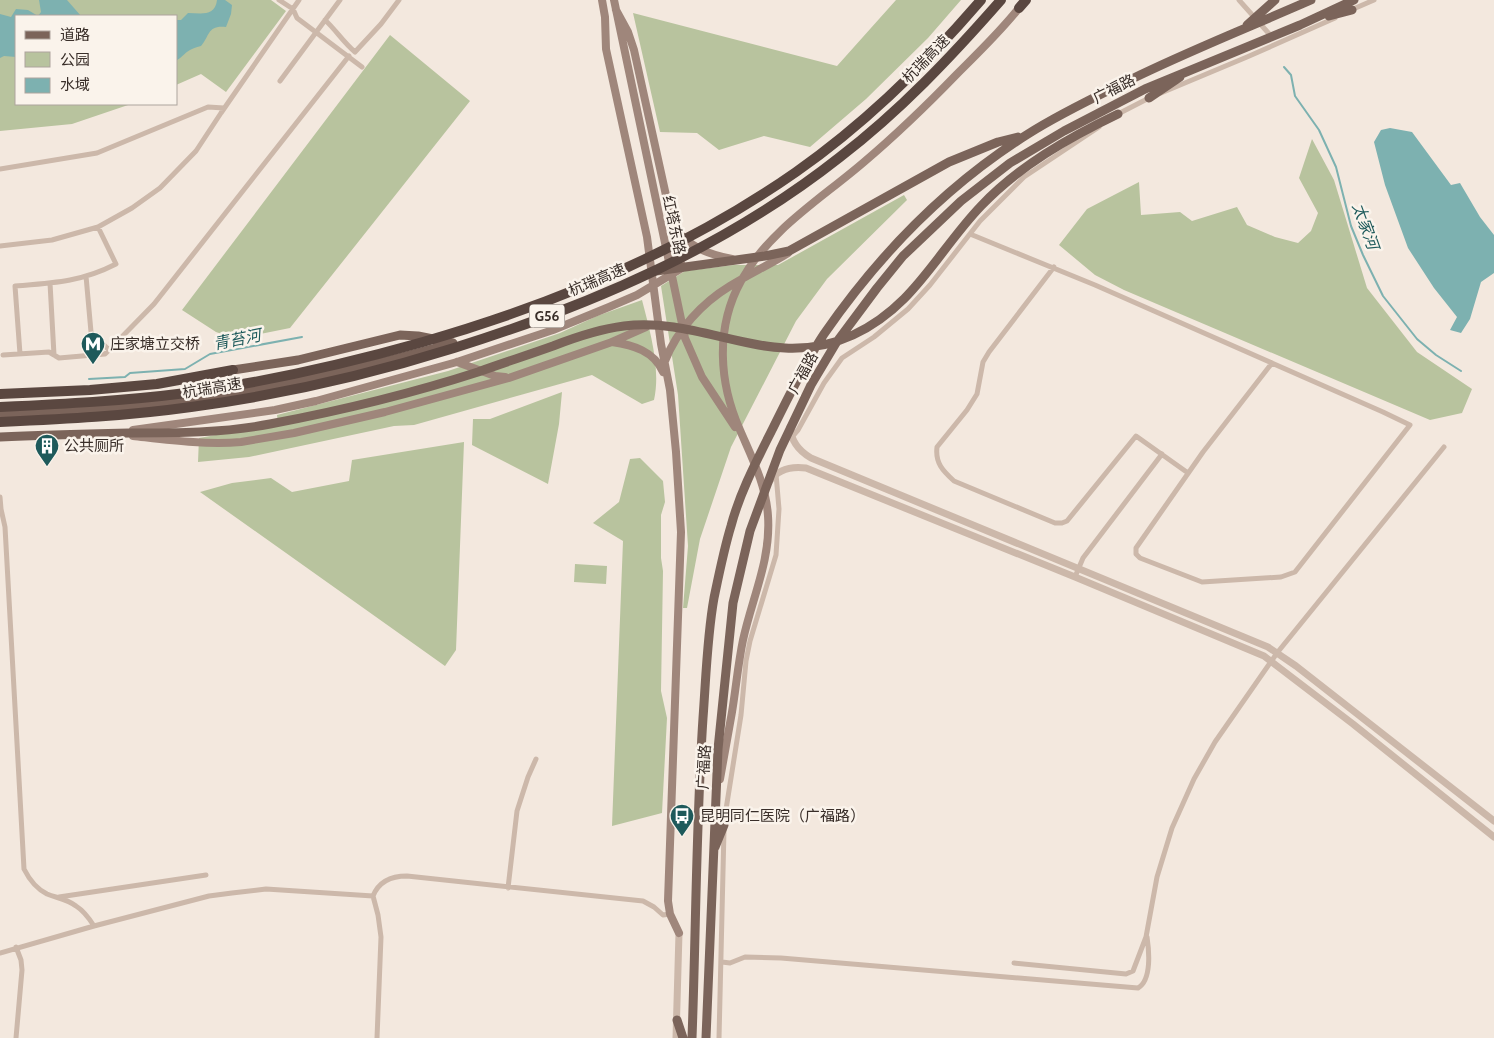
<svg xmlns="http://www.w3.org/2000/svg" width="1494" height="1038" viewBox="0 0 1494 1038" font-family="Cabin,'Noto Sans SC',sans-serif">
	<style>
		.green { fill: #b8c39e }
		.water { fill: #7db1b0 }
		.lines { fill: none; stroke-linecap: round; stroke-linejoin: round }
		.stream { stroke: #7db1b0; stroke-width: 2 }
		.minor { stroke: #ccb8aa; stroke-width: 5 }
		.tertiary { stroke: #ccb8aa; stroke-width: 7 }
		.secondary { stroke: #9f867b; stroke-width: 8 }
		.primary { stroke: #7b645a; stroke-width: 9 }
		.motorway { stroke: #5a4740; stroke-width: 10 }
		.labels { text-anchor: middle; stroke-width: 5; stroke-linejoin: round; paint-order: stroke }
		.shield { fill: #faf3eb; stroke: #736963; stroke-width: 1 }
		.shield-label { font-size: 14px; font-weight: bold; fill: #392e29 }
		.street-label { font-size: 15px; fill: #392e29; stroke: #faf3eb }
		.poi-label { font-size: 15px; fill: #392e29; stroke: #faf3eb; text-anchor: start }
		.water-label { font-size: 16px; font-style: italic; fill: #1e5a5b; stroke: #faf3eb }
	</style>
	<rect width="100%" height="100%" fill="#f3e8de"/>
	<path class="green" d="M 0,0 L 271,0 L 286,11 L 226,92 L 201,74 L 176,85 L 176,16 L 16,16 L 16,104 L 131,104 L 72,124 L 0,131 Z
		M 896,0 L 961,0 L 928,38 L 866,99 L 810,147 L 764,136 L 719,150 L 697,133 L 660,132 L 633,13 L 837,66 Z
		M 390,35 L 470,101 L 290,328 L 236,339 L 216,332 L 182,310 Z
		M 1312,139 L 1334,180 L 1367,288 L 1417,352 L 1472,389 L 1462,413 L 1430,420 L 1124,290 L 1095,275 L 1059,245 L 1087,209 L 1139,182 L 1141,215 L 1180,212 L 1192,221 L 1237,207 L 1247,225 L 1275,237 L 1298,243 L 1311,231 L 1318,213 L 1299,178 Z
		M 904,195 L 907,200 L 827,279 L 796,321 L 731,447 L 700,539 L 687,608 L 683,608 L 688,546 L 678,395 L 661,286 L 685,271 L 734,265 L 778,265 Z
		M 642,300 C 650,331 661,369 654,400 L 642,404 L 592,375 L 414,425 L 394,426 L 249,457 L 198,462 L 199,438 L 278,424 L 277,415 L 448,371 L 560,333 L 597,316 Z
		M 562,392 L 559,424 L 548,484 L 472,445 L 473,419 L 490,419 Z
		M 464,442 L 456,650 L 445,666 L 200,492 L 232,483 L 271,478 L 292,492 L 349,481 L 352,460 Z
		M 640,458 L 663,481 L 665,502 L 661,515 L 661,558 L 663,571 L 661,691 L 667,718 L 662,813 L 612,826 L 623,541 L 593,523 L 619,502 L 630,459 Z
		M 575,564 L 607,566 L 606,584 L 574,582 Z"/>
	<path class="water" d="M 39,0 L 67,0 L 81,16 L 16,16 L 16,57 L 4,56 L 0,58 L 0,14 L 11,17 L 16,9 L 28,10 L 38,16 L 41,12 Z
		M 217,0 L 225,0 L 232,5 L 231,14 L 226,27 C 207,25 210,36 201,46 C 185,50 188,53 176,61 L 176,20 L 181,20 L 188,13 C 201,13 215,17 217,0 Z
		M 1390,128 L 1412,132 L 1451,185 L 1460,183 L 1480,217 L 1494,235 L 1494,273 L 1481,282 L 1470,319 L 1461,333 L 1450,330 L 1457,317 L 1434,288 L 1408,248 L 1385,185 L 1374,142 L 1381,130 Z"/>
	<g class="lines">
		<path class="stream" d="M 1284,67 L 1291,75 L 1295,96 L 1319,130 L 1336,167 L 1351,226 L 1363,255 L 1383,296 L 1417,339 L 1436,355 L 1461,371
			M 89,379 L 125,377 L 130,373 L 185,369 L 210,354 L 302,337"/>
		<path class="minor" d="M 279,0 L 293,9 L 297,18 L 362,67
			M 1239,0 L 1271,36
			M 1351,10 L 1374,0
			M 325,20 C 336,30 343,42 355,52 L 381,24 L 399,0
			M 280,81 L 340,0
			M 1161,93 L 1247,57 L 1335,18
			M 1116,115 L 1151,97
			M 0,169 L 97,153 L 208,107 L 224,108
			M 970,234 L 1095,285 L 1383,412 L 1410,425 L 1295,572 L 1281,577 L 1202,582 L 1140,558 L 1136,554 L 1136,548 L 1203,452 L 1272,363
			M 0,246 L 52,240 L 98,227 L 132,208 L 160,188 L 196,151 L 221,113 L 299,0
			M 1054,267 L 989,352 L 983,362 L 977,394 L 967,410 L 937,447 C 935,463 943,471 954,481 L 1055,523 L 1062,523 L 1067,521 L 1136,436 L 1188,473
			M 86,276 L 91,332 L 109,350
			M 50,283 L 54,355
			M 20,354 L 15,286 C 53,283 81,282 116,264 L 98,227
			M 3,355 L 49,352 L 59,358 L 105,354 L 109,350 L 154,304 L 349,56
			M 791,438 L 798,430 L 824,383 L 842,358 L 874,337 L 908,309 L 930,285 L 980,221 L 1024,177 L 1099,127
			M 0,497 L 1,509 L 5,527 L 24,869 C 29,879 37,889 47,894 C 57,898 67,899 76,906 C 84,911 89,918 94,926
			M 1075,577 L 1083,558 L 1162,454
			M 724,822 L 741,715 L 746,661 L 750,641 L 776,555 L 779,509 L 776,474
			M 508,888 L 517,811 L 528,777 L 536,759
			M 59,897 L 206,875
			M 0,953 L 94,926 L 209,896 L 232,893 L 266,889 L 373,896
			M 722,962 L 730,963 L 745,957 L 781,958 L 1138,988 C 1152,980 1149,950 1147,937
			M 1014,963 L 1126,974 L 1133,971 L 1146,937 L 1157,877 L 1172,828 L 1194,779 L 1215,742 L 1277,653 L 1444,447
			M 16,1038 L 22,970 L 21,960 L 16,947
			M 377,1038 L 381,937 L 378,915 L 373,896 C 379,881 391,876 407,876 L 643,901 L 654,907 L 663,915 L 670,914
			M 719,1038 L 724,830"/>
		<path class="tertiary" d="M 790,427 C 791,441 799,451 811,458 L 1268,647 L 1296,666 L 1494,821
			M 769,482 C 778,469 791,466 806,468 L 1075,577 L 1264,656 L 1353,724 L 1494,837
			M 676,1038 L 679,933"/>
		<path class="secondary" d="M 602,0 L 605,17 L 606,49 L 647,237 L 661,344 L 670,390 L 676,452 L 681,532 L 668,901 L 670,914 L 679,933
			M 614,0 L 685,338 L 702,377 L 735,427
			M 674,227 C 690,248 708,254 732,259
			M 612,342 C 633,345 654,351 663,372
			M 665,361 C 677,330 702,303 730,286 C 749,274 769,265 788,253
			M 457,362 L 495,376 L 505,377
			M 133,430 L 275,410 L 316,401 L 457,362 L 553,330 L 609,307 L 637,295 L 682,268 L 634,50 L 628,32 L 616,10
			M 133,436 C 169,440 205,445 241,442 L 294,433 L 385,412 L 509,378 L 612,342 L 646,327
			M 720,779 C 724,757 728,734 732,712 C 736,688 738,664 743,640 C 752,598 771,560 768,516 C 766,485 752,458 740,430 C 719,383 715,328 741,281 C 769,230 821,199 864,162 C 897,134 927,105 957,74 C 978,53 1000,32 1019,8"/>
		<path class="primary" d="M 1329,16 L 1352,10
			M 1247,25 L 1275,0
			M 1149,98 L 1180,77
			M 656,271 L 765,256 L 789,251 L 949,162 L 998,142 L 1018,137
			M 233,370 L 298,360 L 400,335 L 418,336 L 453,343
			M 0,415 C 41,413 81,411 122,408 C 231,398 338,375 443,346
			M 0,437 C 43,435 86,434 129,433 C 175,433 224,433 270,424 C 339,411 410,394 478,372 C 503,363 528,355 553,346 C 576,337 600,329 624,326 C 706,316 771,373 853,335 C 914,307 937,252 981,206 C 1019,166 1068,138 1118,114
			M 715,847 L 724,825 L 716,808
			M 677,1020 L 683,1038
			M 692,1038 C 696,931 696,824 703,718 C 706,678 707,637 714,598 C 719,574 724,549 731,526 C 740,492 757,460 773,428 C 789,396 804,364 824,334 C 878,256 947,185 1028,134 C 1064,111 1102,94 1140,75 C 1196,48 1254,25 1311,0
			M 706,1038 L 718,749 L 733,603 L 750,531 L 780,450 L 811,385 L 836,343 L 877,288 L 903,256 L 961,201 L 1010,163 L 1064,131 L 1145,89 L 1300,25 L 1354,0"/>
		<path class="motorway" d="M 1019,8 L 1026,0
			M 0,394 L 90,390 L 157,384 L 233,370
			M 0,407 C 62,404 124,401 186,393 C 266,382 345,364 423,342 C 555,304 683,251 796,172 C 866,123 926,64 981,0
			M 0,422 C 64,419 127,416 191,407 C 280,395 368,375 454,348 C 592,305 726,247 840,157 C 900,111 951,57 1001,0"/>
	</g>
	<defs>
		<symbol id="metro-pin" viewBox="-11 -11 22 30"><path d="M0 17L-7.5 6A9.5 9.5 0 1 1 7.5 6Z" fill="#1e5a5b" stroke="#faf3eb"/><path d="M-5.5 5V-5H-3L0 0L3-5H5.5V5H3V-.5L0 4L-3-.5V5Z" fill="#fff"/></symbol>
		<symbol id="building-pin" viewBox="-11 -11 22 30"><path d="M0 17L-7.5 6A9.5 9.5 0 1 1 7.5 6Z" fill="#1e5a5b" stroke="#faf3eb"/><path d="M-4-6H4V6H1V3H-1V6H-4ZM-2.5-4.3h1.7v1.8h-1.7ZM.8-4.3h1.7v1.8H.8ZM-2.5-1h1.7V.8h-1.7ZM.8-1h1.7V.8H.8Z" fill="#fff"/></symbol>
		<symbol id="bus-pin" viewBox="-11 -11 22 30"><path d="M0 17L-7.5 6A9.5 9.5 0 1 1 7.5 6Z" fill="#1e5a5b" stroke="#faf3eb"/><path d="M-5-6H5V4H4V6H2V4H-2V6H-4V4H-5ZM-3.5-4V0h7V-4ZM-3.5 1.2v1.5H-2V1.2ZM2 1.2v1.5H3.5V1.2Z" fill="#fff"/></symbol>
	</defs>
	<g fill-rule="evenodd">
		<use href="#metro-pin" x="79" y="330" width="28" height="38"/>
		<use href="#building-pin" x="33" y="432" width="28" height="38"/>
		<use href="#bus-pin" x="668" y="802" width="28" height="38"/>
	</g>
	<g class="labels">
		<rect class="shield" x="529.5" y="304.5" width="35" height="23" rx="4"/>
		<g class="shield-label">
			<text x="547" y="321">G56</text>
		</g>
		<g class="street-label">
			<text transform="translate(926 59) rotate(-46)" y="5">杭瑞高速</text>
			<text transform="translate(1114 89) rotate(-27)" y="5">广福路</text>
			<text transform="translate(674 225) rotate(78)" y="5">红塔东路</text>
			<text transform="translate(597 280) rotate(-23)" y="5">杭瑞高速</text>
			<text transform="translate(803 373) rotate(-61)" y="5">广福路</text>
			<text transform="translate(212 388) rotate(-9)" y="5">杭瑞高速</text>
			<text transform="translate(704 767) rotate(-87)" y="5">广福路</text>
		</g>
		<g class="poi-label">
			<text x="110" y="349">庄家塘立交桥</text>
			<text x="64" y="451">公共厕所</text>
			<text x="700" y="821">昆明同仁医院（广福路）</text>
		</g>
		<g class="water-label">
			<text transform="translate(1366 226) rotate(70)" y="6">太家河</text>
			<text transform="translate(237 339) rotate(-11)" y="6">青苔河</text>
		</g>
	</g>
	<rect x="15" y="15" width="162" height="90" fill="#faf3eb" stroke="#ada49d"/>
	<rect x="25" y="31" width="25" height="8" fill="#7b645a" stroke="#ada49d"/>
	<text x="60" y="40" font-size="15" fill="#392e29">道路</text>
	<rect x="25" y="52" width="25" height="15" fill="#b8c39e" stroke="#ada49d"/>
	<text x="60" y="65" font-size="15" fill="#392e29">公园</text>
	<rect x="25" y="78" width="25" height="15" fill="#7db1b0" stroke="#ada49d"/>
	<text x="60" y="90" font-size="15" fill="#392e29">水域</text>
</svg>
